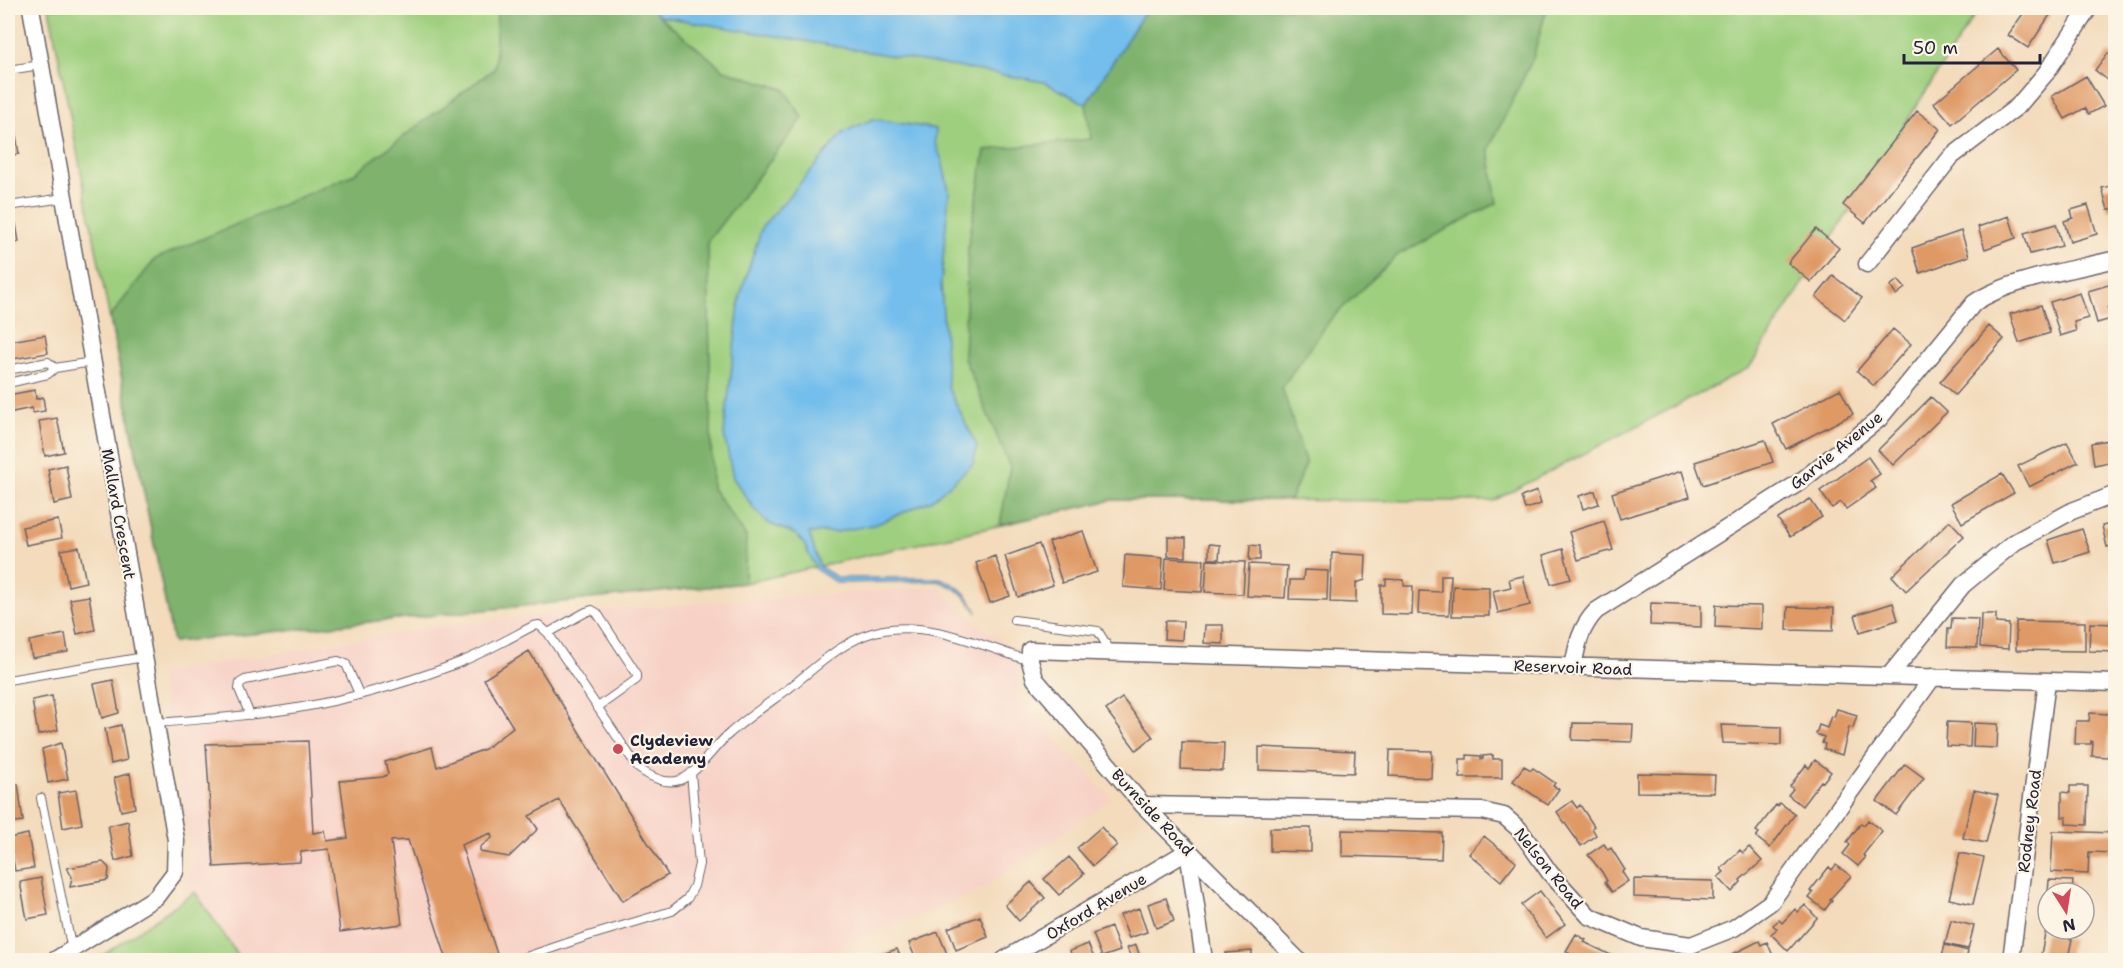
<svg xmlns="http://www.w3.org/2000/svg" width="2123" height="968" viewBox="0 0 2123 968" font-family="'Shantell Sans',sans-serif">
	<style>
		.built { fill: #f7d1c6 }
		.green { fill: #9ecf7e; stroke: #60785c; stroke-width: 1.5 }
		.forest { fill: #7eb26d; stroke: #506a54; stroke-width: 1.5 }
		.water { fill: #73beec; stroke: #4a7094; stroke-width: 1.5 }
		.building { fill: #df9965 }
		.lines { fill: none; stroke-linecap: round; stroke-linejoin: round }
		.lane-casing { stroke: #6b6368; stroke-width: 10 }
		.street-casing { stroke: #6b6368; stroke-width: 19 }
		.lane { stroke: #fff; stroke-width: 8 }
		.street { stroke: #fff; stroke-width: 16 }
		.poi-dot { fill: #d1495b; stroke: #fcf5e5; stroke-width: 2 }
		.labels { text-anchor: middle; stroke-width: 4.5; stroke-linejoin: round; paint-order: stroke }
		.street-label { font-size: 16px; fill: #22223b; stroke: #fcf5e5 }
		.poi-label { font-size: 16px; font-weight: bold; fill: #22223b; stroke: #fcf5e5; text-anchor: start }
	</style>
	<rect width="100%" height="100%" fill="#fcf5e5"/>
	<filter id="ink" filterUnits="userSpaceOnUse"><feTurbulence type="fractalNoise" baseFrequency=".0167" numOctaves="2"/><feDisplacementMap in="SourceGraphic" scale="12" xChannelSelector="R" yChannelSelector="G"/><feConvolveMatrix kernelMatrix="1 2 1 2 8 2 1 2 1" color-interpolation-filters="sRGB"/></filter>
	<filter id="wash" filterUnits="userSpaceOnUse"><feTurbulence type="fractalNoise" baseFrequency=".008" numOctaves="4" result="noise"/><feDisplacementMap in="SourceGraphic" scale="24" xChannelSelector="R" yChannelSelector="G"/><feGaussianBlur stdDeviation="1.35" result="paint"/><feColorMatrix in="noise" values="0 0 0 0 0 0 0 0 0 0 0 0 0 0 0 0 0 1.4 0 .05"/><feComposite in="paint" operator="in"/></filter>
	<g filter="url(#wash)">
		<rect width="100%" height="100%" fill="#f3dbbc"/>
		<path class="built" d="M 939,587 L 976,623 L 1017,651 L 1018,698 L 1111,799 L 981,890 L 809,960 L 101,960 L 183,897 L 192,864 L 159,673 L 428,628 L 552,614 Z"/>
		<path class="green" d="M 49,8 L 1979,8 L 1749,368 L 1493,501 L 1112,500 L 745,583 L 173,642 Z
			M 195,892 L 241,960 L 96,960 Z"/>
		<path class="forest" d="M 497,8 L 651,8 L 659,16 L 724,70 L 784,89 L 803,118 L 708,241 L 712,488 L 746,536 L 745,583 L 173,642 L 110,317 L 155,259 L 352,175 L 495,68 Z
			M 1147,8 L 1547,8 L 1533,58 L 1489,149 L 1497,203 L 1399,254 L 1331,319 L 1282,387 L 1306,464 L 1290,500 L 1112,500 L 1000,525 L 1010,467 L 964,358 L 968,245 L 985,150 L 1091,139 L 1086,104 Z"/>
		<path class="water" d="M 651,8 L 1147,8 L 1086,104 L 1044,82 L 659,16 Z
			M 873,119 L 936,129 L 935,143 L 942,160 L 949,191 L 941,283 L 948,387 L 977,446 L 973,464 L 932,500 L 877,524 L 836,532 L 809,533 L 820,567 L 838,578 L 940,578 C 958,585 970,595 977,613 C 968,596 956,587 938,581 L 837,583 L 817,570 L 804,544 L 795,534 L 768,523 L 755,510 L 733,478 L 724,434 L 740,296 L 762,227 L 845,131 Z"/>
		<g id="blocks">
			<path class="building" d="M 2027,8 L 2045,8 L 2052,12 L 2028,48 L 2008,35 Z
				M 1998,49 L 2016,70 L 1952,124 L 1934,103 Z
				M 2115,49 L 2115,86 L 2095,70 L 2108,53 L 2111,55 Z
				M 2086,76 L 2104,106 L 2089,114 L 2085,108 L 2065,119 L 2052,96 Z
				M 1917,111 L 1940,129 L 1865,223 L 1843,205 Z
				M 13,118 L 19,154 L 8,156 L 8,119 Z
				M 2115,185 L 2115,208 L 2108,210 L 2102,188 Z
				M 2088,205 L 2097,234 L 2070,242 L 2064,221 L 2073,218 L 2071,210 Z
				M 2009,216 L 2016,238 L 1985,249 L 1978,227 Z
				M 16,224 L 19,242 L 8,244 L 8,225 Z
				M 2056,224 L 2062,246 L 2030,254 L 2024,233 Z
				M 1816,229 L 1839,248 L 1811,282 L 1788,263 Z
				M 1961,231 L 1969,256 L 1920,273 L 1912,248 Z
				M 1833,276 L 1862,298 L 1845,320 L 1816,297 Z
				M 1898,280 L 1905,288 L 1896,295 L 1890,286 Z
				M 2115,283 L 2115,306 L 2108,308 L 2111,319 L 2097,323 L 2088,291 Z
				M 2080,293 L 2088,318 L 2074,322 L 2076,331 L 2060,336 L 2050,302 Z
				M 2041,305 L 2050,333 L 2019,343 L 2010,314 Z
				M 1989,326 L 2004,339 L 1955,395 L 1940,382 Z
				M 1893,329 L 1911,344 L 1874,386 L 1857,371 Z
				M 45,335 L 48,353 L 13,359 L 10,341 Z
				M 1840,389 L 1853,414 L 1786,449 L 1773,424 Z
				M 35,390 L 36,399 L 43,397 L 45,411 L 33,413 L 32,408 L 8,413 L 8,395 Z
				M 1931,397 L 1947,412 L 1893,465 L 1878,450 Z
				M 57,418 L 64,452 L 45,456 L 39,421 Z
				M 2115,439 L 2115,461 L 2094,465 L 2091,443 Z
				M 1765,440 L 1773,462 L 1703,485 L 1695,462 Z
				M 2067,442 L 2078,462 L 2029,487 L 2018,466 Z
				M 1868,457 L 1880,474 L 1870,481 L 1876,488 L 1846,509 L 1841,502 L 1832,508 L 1820,491 Z
				M 66,465 L 72,500 L 54,504 L 48,469 Z
				M 1682,471 L 1690,497 L 1620,519 L 1612,493 Z
				M 2002,474 L 2014,493 L 1962,523 L 1951,503 Z
				M 1537,491 L 1541,504 L 1525,509 L 1521,497 Z
				M 1595,491 L 1599,504 L 1583,509 L 1579,496 Z
				M 1810,499 L 1822,517 L 1790,537 L 1778,519 Z
				M 58,520 L 62,538 L 26,545 L 22,527 Z
				M 1604,521 L 1613,550 L 1578,560 L 1569,532 Z
				M 1950,521 L 1964,536 L 1906,591 L 1892,576 Z
				M 2115,523 L 2115,545 L 2107,547 L 2102,526 Z
				M 2082,529 L 2090,552 L 2055,563 L 2048,540 Z
				M 1083,531 L 1097,572 L 1062,583 L 1049,542 Z
				M 1168,537 L 1186,538 L 1186,557 L 1168,556 Z
				M 1039,544 L 1053,585 L 1018,597 L 1005,556 Z
				M 1209,544 L 1220,545 L 1219,559 L 1209,559 Z
				M 1250,545 L 1260,546 L 1260,560 L 1249,560 Z
				M 79,547 L 86,582 L 68,586 L 61,550 Z
				M 1563,549 L 1571,579 L 1551,584 L 1543,555 Z
				M 1332,553 L 1366,555 L 1365,580 L 1356,583 L 1356,603 L 1330,602 Z
				M 1125,555 L 1163,558 L 1161,590 L 1123,587 Z
				M 995,556 L 1010,596 L 990,603 L 976,563 Z
				M 1166,558 L 1204,560 L 1202,592 L 1164,590 Z
				M 1207,560 L 1245,562 L 1243,594 L 1205,592 Z
				M 1249,564 L 1287,566 L 1285,598 L 1247,596 Z
				M 1304,570 L 1328,571 L 1327,600 L 1289,599 L 1290,580 L 1303,580 Z
				M 1441,575 L 1451,575 L 1449,615 L 1418,614 L 1419,591 L 1441,592 Z
				M 1523,576 L 1530,605 L 1498,613 L 1493,591 L 1511,587 L 1509,579 Z
				M 1386,579 L 1404,580 L 1404,586 L 1413,586 L 1412,615 L 1381,614 L 1381,585 L 1386,585 Z
				M 1453,586 L 1489,587 L 1489,616 L 1452,616 Z
				M 89,596 L 95,630 L 77,634 L 70,599 Z
				M 1651,603 L 1701,605 L 1701,627 L 1650,625 Z
				M 1893,603 L 1898,620 L 1860,632 L 1855,615 Z
				M 1716,605 L 1762,606 L 1762,629 L 1715,627 Z
				M 1788,607 L 1834,608 L 1833,631 L 1787,630 Z
				M 1981,614 L 1996,614 L 1996,623 L 2009,624 L 2008,649 L 1980,647 Z
				M 1952,618 L 1978,619 L 1977,648 L 1947,647 L 1948,629 L 1951,629 Z
				M 1165,621 L 1183,621 L 1182,640 L 1164,639 Z
				M 2016,621 L 2085,622 L 2085,651 L 2016,650 Z
				M 2090,623 L 2115,624 L 2115,652 L 2089,651 Z
				M 1205,625 L 1223,625 L 1223,644 L 1204,643 Z
				M 65,634 L 68,652 L 32,658 L 29,641 Z
				M 529,651 L 668,875 L 623,901 L 559,800 L 529,816 L 538,829 L 509,857 L 480,852 L 480,847 L 492,838 L 491,833 L 461,845 L 497,954 L 475,960 L 447,960 L 408,840 L 391,841 L 402,924 L 340,932 L 329,849 L 301,852 L 300,862 L 214,867 L 206,744 L 308,741 L 313,833 L 325,831 L 327,841 L 348,838 L 340,781 L 383,777 L 388,774 L 385,762 L 432,747 L 437,767 L 485,749 L 513,727 L 484,679 Z
				M 113,680 L 119,713 L 102,718 L 94,684 Z
				M 52,696 L 58,730 L 38,735 L 32,700 Z
				M 1122,698 L 1153,737 L 1136,750 L 1106,710 Z
				M 1837,709 L 1857,715 L 1853,728 L 1849,727 L 1842,755 L 1824,749 L 1825,744 L 1822,743 L 1824,737 L 1816,734 L 1819,725 L 1827,728 L 1831,716 L 1834,717 Z
				M 2090,713 L 2110,714 L 2108,757 L 2092,756 L 2093,742 L 2091,741 L 2091,744 L 2075,744 L 2076,721 L 2089,721 Z
				M 1947,722 L 1971,723 L 1970,747 L 1946,746 Z
				M 1573,723 L 1633,724 L 1632,742 L 1572,740 Z
				M 1974,723 L 1998,724 L 1997,748 L 1973,747 Z
				M 121,725 L 127,760 L 111,764 L 105,729 Z
				M 1721,725 L 1781,727 L 1781,745 L 1723,743 Z
				M 1182,742 L 1224,743 L 1223,771 L 1181,769 Z
				M 61,743 L 68,779 L 48,783 L 42,749 Z
				M 1259,747 L 1355,751 L 1354,773 L 1259,770 Z
				M 1390,750 L 1432,751 L 1431,778 L 1389,776 Z
				M 1467,755 L 1481,756 L 1481,759 L 1483,759 L 1483,756 L 1493,755 L 1493,759 L 1502,759 L 1502,778 L 1460,778 L 1460,759 L 1467,759 Z
				M 1815,760 L 1831,772 L 1823,782 L 1821,781 L 1802,806 L 1788,795 L 1793,789 L 1790,786 L 1806,765 L 1809,768 Z
				M 1905,764 L 1924,778 L 1896,815 L 1877,801 Z
				M 1524,766 L 1531,770 L 1533,768 L 1555,783 L 1553,786 L 1559,789 L 1548,805 L 1513,781 Z
				M 130,773 L 135,808 L 121,811 L 114,778 Z
				M 1637,773 L 1715,775 L 1714,793 L 1637,792 Z
				M 18,784 L 23,821 L 8,823 L 8,786 Z
				M 2070,786 L 2088,786 L 2087,825 L 2066,824 L 2066,817 L 2062,817 L 2062,792 L 2070,793 Z
				M 76,790 L 82,824 L 63,828 L 58,793 Z
				M 1974,790 L 1998,795 L 1986,843 L 1963,838 Z
				M 1572,801 L 1577,808 L 1580,805 L 1594,826 L 1592,828 L 1596,835 L 1581,846 L 1557,812 Z
				M 1780,803 L 1795,814 L 1770,848 L 1756,837 L 1759,833 L 1756,831 L 1776,805 L 1778,806 Z
				M 1868,820 L 1882,831 L 1863,855 L 1866,857 L 1858,866 L 1843,854 L 1850,845 L 1847,842 L 1861,823 L 1864,825 Z
				M 128,821 L 133,856 L 115,861 L 108,826 Z
				M 1101,827 L 1117,845 L 1093,866 L 1077,848 Z
				M 1270,828 L 1311,828 L 1311,852 L 1270,851 Z
				M 1342,830 L 1442,833 L 1441,859 L 1342,856 Z
				M 2053,831 L 2115,833 L 2115,853 L 2089,852 L 2088,874 L 2051,872 Z
				M 28,834 L 34,868 L 15,871 L 9,838 Z
				M 1484,836 L 1516,862 L 1501,881 L 1469,854 Z
				M 1604,844 L 1608,850 L 1611,848 L 1625,870 L 1622,872 L 1628,881 L 1612,892 L 1605,882 L 1607,881 L 1602,872 L 1588,855 Z
				M 1749,847 L 1762,861 L 1740,880 L 1741,882 L 1732,892 L 1718,877 L 1724,872 L 1721,869 L 1740,850 L 1743,853 Z
				M 1960,853 L 1984,858 L 1973,904 L 1949,899 Z
				M 1069,857 L 1084,874 L 1059,895 L 1044,879 Z
				M 103,862 L 109,868 L 108,880 L 70,887 L 72,877 L 67,868 Z
				M 1836,865 L 1851,876 L 1830,899 L 1832,900 L 1825,910 L 1809,898 L 1813,893 L 1810,891 L 1829,867 L 1832,870 Z
				M 41,878 L 48,915 L 27,919 L 20,882 Z
				M 1634,879 L 1713,881 L 1713,900 L 1634,897 Z
				M 2049,880 L 2073,881 L 2072,893 L 2048,893 Z
				M 1031,882 L 1045,898 L 1019,921 L 1005,905 Z
				M 1540,891 L 1565,924 L 1546,938 L 1521,905 Z
				M 1166,898 L 1174,921 L 1156,928 L 1148,904 Z
				M 1805,905 L 1817,918 L 1788,951 L 1771,934 L 1777,929 L 1773,925 L 1779,920 L 1782,923 L 1795,909 L 1798,912 Z
				M 1139,908 L 1147,932 L 1129,938 L 1120,915 Z
				M 980,916 L 988,937 L 956,950 L 948,928 Z
				M 1951,920 L 1974,926 L 1968,949 L 1945,944 Z
				M 1111,927 L 1120,951 L 1102,957 L 1093,934 Z
				M 938,932 L 947,954 L 929,960 L 916,960 L 909,943 Z
				M 2045,933 L 2072,939 L 2068,958 L 2077,960 L 2040,960 Z
				M 1576,934 L 1586,940 L 1584,942 L 1613,956 L 1610,960 L 1576,960 L 1568,956 L 1569,953 L 1566,951 Z
				M 1759,941 L 1761,945 L 1767,942 L 1775,960 L 1727,960 L 1734,957 L 1733,954 Z
				M 1088,944 L 1095,960 L 1073,960 L 1070,951 Z
				M 1136,945 L 1141,960 L 1132,960 L 1127,948 Z
				M 1945,945 L 1968,951 L 1966,960 L 1941,960 Z
				M 897,949 L 902,960 L 865,960 Z
				M 1252,951 L 1252,960 L 1227,960 L 1226,953 Z"/>
		</g>
	</g>
	<g filter="url(#ink)">
		<use href="#blocks" fill-opacity="0" stroke="#6b6368" stroke-width="1.5"/>
		<g class="lines">
			<defs>
				<path id="lane" d="M 8,70 L 41,65
					M 8,206 L 64,198
					M 8,370 L 48,362 L 55,368
					M 8,383 L 48,374 L 55,368 L 92,362
					M 1014,620 L 1098,631 L 1111,652
					M 548,633 L 586,612 L 592,610 L 597,613 L 637,674 L 637,679 L 633,682 L 598,707
					M 8,680 L 144,657
					M 250,715 L 239,689 L 240,683 L 245,680 L 338,661 L 346,664 L 359,694
					M 155,723 C 208,719 262,715 314,705 C 361,696 419,679 463,661 C 487,651 510,638 533,626 L 539,625 L 548,633 L 638,768 C 649,776 666,785 680,780 C 698,773 715,745 730,733 C 748,717 769,703 788,689 C 815,668 842,641 875,632 C 924,618 983,646 1030,661
					M 41,798 L 72,950
					M 517,960 L 585,937 L 672,911 L 687,899 L 694,886 L 699,864 L 691,773"/>
				<path id="street" d="M 31,8 L 176,840 L 175,872 L 156,897 L 55,960
					M 1867,264 L 1951,157 L 2018,106 L 2046,73 L 2089,8
					M 1573,667 C 1577,645 1580,628 1596,611 L 1800,482 L 1879,419 L 1974,303 C 2009,279 2073,270 2116,259
					M 1889,676 L 1963,585 L 2015,542 L 2072,511 L 2116,494
					M 1143,805 L 1482,811 L 1504,816 L 1519,829 L 1550,873 L 1589,916 L 1641,938 L 1691,945 L 1734,928 L 1771,902 L 1933,677
					M 1004,960 L 1188,851 L 1204,960
					M 1298,960 L 1143,805 L 1035,679 L 1030,661 L 1030,650 L 2116,683
					M 2011,960 L 2047,681"/>
			</defs>
			<use href="#lane" class="lane-casing"/>
			<use href="#street" class="street-casing"/>
			<use href="#lane" class="lane"/>
			<use href="#street" class="street"/>
		</g>
	</g>
	<circle class="poi-dot" cx="618" cy="749" r="6"/>
	<g class="labels">
		<g class="street-label">
			<text transform="translate(1836 450) rotate(-39)" y="6">Garvie Avenue</text>
			<text transform="translate(119 514) rotate(80)" y="6">Mallard Crescent</text>
			<text transform="translate(1573 667) rotate(2)" y="6">Reservoir Road</text>
			<text transform="translate(1153 812) rotate(47)" y="6">Burnside Road</text>
			<text transform="translate(2029 821) rotate(-83)" y="6">Rodney Road</text>
			<text transform="translate(1549 868) rotate(51)" y="6">Nelson Road</text>
			<text transform="translate(1096 906) rotate(-31)" y="6">Oxford Avenue</text>
		</g>
		<g class="poi-label">
			<text x="630" y="746">Clydeview<tspan x="630" dy="18">Academy</tspan></text>
		</g>
	</g>
	<rect width="2123" height="968" fill="none" stroke="#fcf5e5" stroke-width="30"/>
	<g transform="translate(2066 911) rotate(168)"><circle r="28" fill="#fcf5e5" stroke="#a5a1a1" stroke-width="1.5"/>
	<path d="M0-4.5L10 22L0 15L-10 22Z" fill="#d1495b"/>
	<text y="-9" font-size="16" font-weight="bold" text-anchor="middle" fill="#22223b">N</text>
	</g>
	<path d="M1904 54v9h136v-9" fill="none" stroke="#22223b" stroke-width="3"/>
	<text x="1913" y="54" font-size="18" fill="#22223b" stroke="#fcf5e5" stroke-width="4.5" paint-order="stroke">50 m</text>
</svg>
